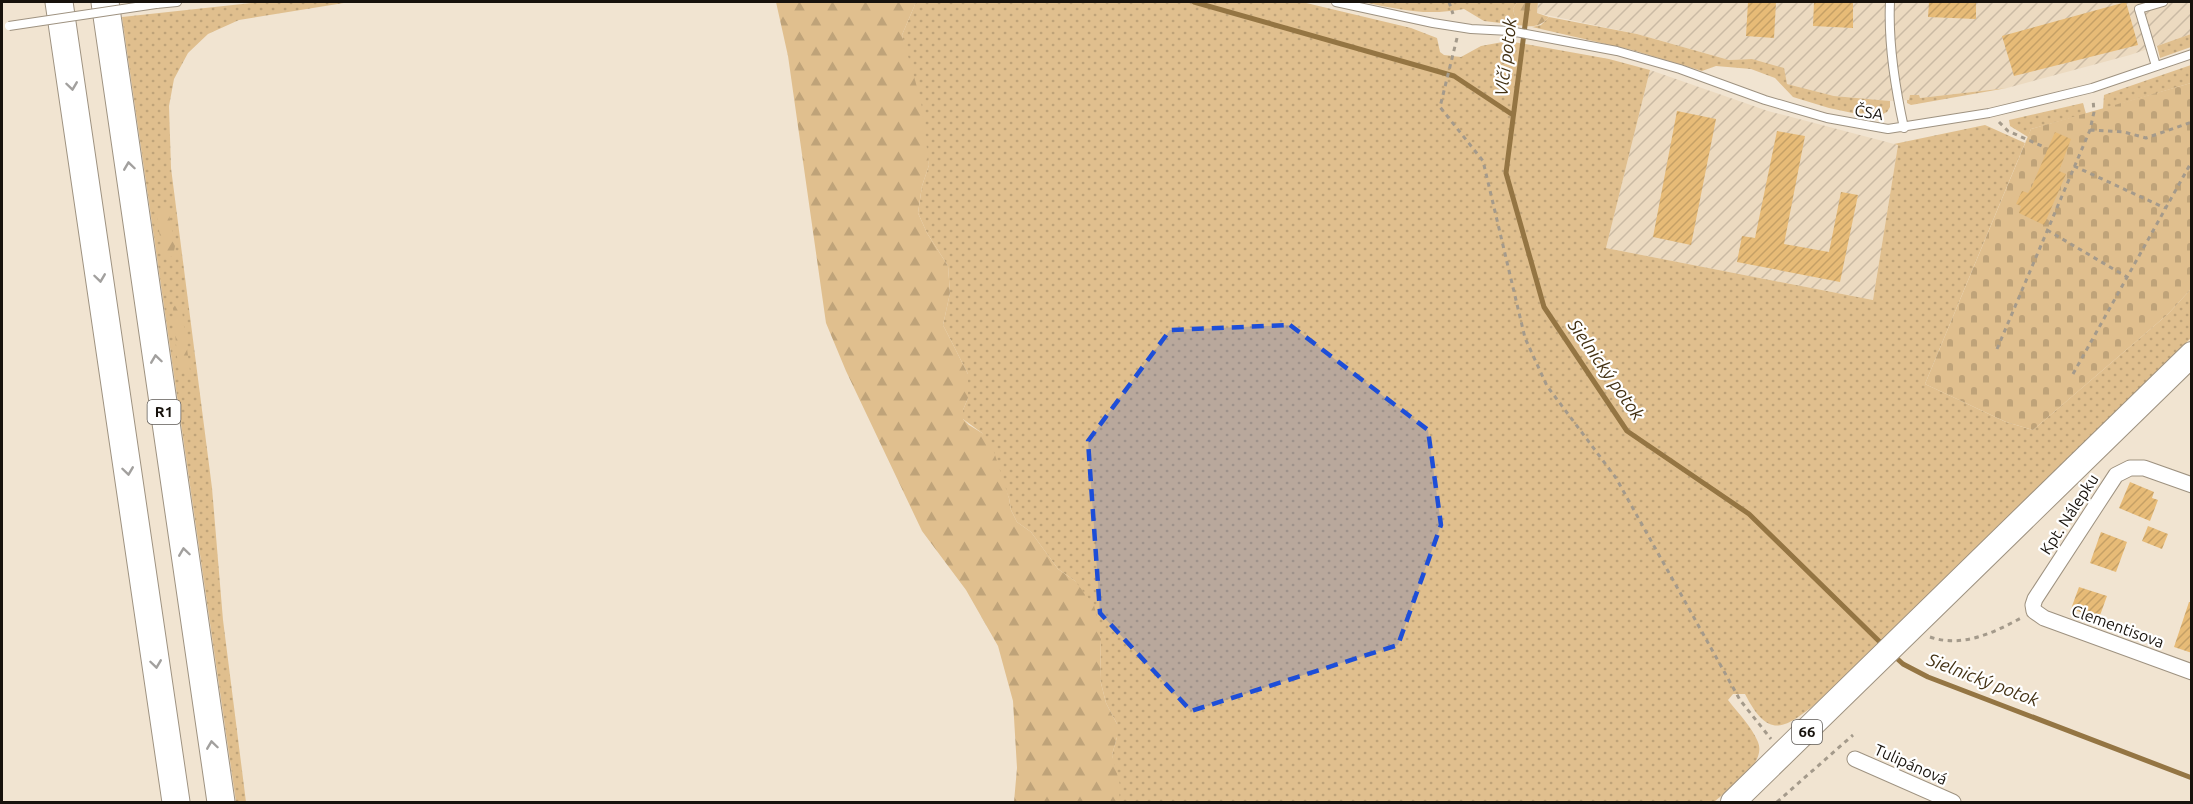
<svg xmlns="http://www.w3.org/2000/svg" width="2193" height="804" viewBox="0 0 2193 804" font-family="Ubuntu,sans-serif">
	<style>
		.industrial { fill: url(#industrial-furrows) }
		.grass { fill: url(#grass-dots) }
		.forest { fill: url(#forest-firs) }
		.cemetery { fill: url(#cemetery-stones) }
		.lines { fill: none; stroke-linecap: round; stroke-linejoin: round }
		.stream { stroke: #947543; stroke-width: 5 }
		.building { fill: url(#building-hatch) }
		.lane-casing { stroke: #9e9280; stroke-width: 10 }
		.street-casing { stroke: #9e9280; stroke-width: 17 }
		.primary-casing { stroke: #9e9280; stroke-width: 26 }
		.highway-casing { stroke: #9e9280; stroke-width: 29 }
		.path { stroke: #a49a8b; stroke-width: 3; stroke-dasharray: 4.5 4.5; stroke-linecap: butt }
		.lane { stroke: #fff; stroke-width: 8 }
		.street { stroke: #fff; stroke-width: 15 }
		.primary { stroke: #fff; stroke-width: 24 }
		.highway { stroke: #fff; stroke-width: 27 }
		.lane-bridge-casing { stroke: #9e9280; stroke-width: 10; stroke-linecap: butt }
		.lane-bridge { stroke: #fff; stroke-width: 8 }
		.oneway { stroke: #a2a09e }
		.marked { fill: #1d4ed8; fill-opacity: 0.2; stroke: #1d4ed8; stroke-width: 4.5; stroke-dasharray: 12 8; stroke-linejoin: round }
		.labels { text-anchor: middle; stroke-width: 4.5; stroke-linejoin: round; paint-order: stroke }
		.shield { fill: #fff; stroke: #5d5955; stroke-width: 1.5 }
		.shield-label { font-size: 15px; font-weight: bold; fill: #17120c }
		.street-label { font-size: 16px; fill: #17120c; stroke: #fff }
		.water-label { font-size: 18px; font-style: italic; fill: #433113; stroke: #fff }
	</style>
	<defs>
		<pattern id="industrial-furrows" width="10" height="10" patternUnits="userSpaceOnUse" patternTransform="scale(1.5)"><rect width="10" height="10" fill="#ecdac0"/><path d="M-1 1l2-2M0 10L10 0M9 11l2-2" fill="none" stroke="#cabaa4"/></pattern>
		<pattern id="grass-dots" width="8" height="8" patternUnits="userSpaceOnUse" patternTransform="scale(1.5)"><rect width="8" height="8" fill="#e0bf8e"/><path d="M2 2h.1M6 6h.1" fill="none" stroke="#bfa379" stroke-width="1.8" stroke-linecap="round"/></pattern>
		<pattern id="forest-firs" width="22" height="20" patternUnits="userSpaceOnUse" patternTransform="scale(1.5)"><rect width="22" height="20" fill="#e0bf8e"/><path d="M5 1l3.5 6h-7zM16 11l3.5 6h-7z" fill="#bfa379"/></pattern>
		<pattern id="cemetery-stones" width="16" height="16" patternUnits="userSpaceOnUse" patternTransform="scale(1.5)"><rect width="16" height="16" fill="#e0bf8e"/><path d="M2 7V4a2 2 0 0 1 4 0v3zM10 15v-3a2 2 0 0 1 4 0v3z" fill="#bfa379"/></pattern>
		<pattern id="building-hatch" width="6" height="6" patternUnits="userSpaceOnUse" patternTransform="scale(1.5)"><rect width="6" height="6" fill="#e7bb77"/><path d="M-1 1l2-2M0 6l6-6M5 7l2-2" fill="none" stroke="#c5a066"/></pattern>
	</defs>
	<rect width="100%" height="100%" fill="#f1e4d1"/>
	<path class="industrial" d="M 1538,2 L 2191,2 L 2192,34 L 2130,55 L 2007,88 L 1920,98 L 1910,95 L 1910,100 L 1890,101 L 1834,96 L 1787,84 L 1752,59 L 1729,60 L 1637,34 L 1537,13 Z
		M 1650,70 L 1768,111 L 1898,145 L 1873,300 L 1606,248 Z"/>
	<path class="grass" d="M 260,2 L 350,2 L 239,20 L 208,34 L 188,53 L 174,79 L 169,106 L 171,168 L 212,488 L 223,620 L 246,802 L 236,802 L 122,17 Z
		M 916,2 L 1302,2 L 1411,28 L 1437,38 L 1440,52 L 1444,55 L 1461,57 L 1481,46 L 1508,41 L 1609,59 L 1650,70 L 1606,248 L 1873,300 L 1898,145 L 1894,144 L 1985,125 L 2025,143 L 1925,384 L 2006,422 L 2033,430 L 2168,314 L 2191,289 L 2191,338 L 1822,699 C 1786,727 1770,743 1745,694 L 1733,694 L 1728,700 C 1738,713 1752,727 1758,742 C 1767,764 1729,789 1714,802 L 1119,802 L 1112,755 L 1117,737 L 1117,724 L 1106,703 L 1100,679 L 1101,638 L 1075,581 L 1058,569 L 1031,532 L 1017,522 L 1011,510 L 1009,498 L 982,433 L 963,419 L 963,410 L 968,398 L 968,374 L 943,325 L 950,293 L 948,266 L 927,233 L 918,213 L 922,186 L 929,165 L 902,35 Z
		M 1363,2 L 1517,2 L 1513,9 L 1517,25 L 1484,21 L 1464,9 C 1426,16 1401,10 1363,2 Z
		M 1549,17 L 1637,34 L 1729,60 L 1752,59 L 1784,68 L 1787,84 L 1834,96 L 1890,101 L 1890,107 L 1887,112 L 1879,116 L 1862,115 L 1829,108 L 1793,97 L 1775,78 L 1751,69 L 1716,66 L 1702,71 L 1632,50 L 1532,27 L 1541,25 Z
		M 2191,34 L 2191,47 L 2160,58 L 2157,46 Z
		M 2191,65 L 2191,83 L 2103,109 L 2104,95 Z
		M 2007,88 L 1911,105 L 1907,103 L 1907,100 L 1909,100 L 1910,95 L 1919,95 L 1920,98 Z
		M 2083,103 L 2086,114 L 2031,129 L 2028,137 L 2010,126 L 2009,120 Z"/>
	<path class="forest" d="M 776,2 L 916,2 L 902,35 L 921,101 L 929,165 L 922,186 L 918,213 L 927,233 L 948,266 L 950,293 L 943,325 L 968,374 L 968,398 L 963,410 L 963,419 L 969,425 L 982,433 L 993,449 L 1009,498 L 1011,510 L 1017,522 L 1031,532 L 1058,569 L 1075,581 L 1094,605 L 1101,638 L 1100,679 L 1106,703 L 1117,724 L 1117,737 L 1112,755 L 1120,785 L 1119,802 L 1014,802 L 1017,768 L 1013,701 L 998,646 L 966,590 L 922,531 L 846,371 L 826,323 L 788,56 Z
		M 1517,2 L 1538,2 L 1537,13 L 1549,17 C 1539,28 1532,27 1517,25 L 1513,9 Z
		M 162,208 L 168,209 L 175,246 L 173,256 L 168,257 L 162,253 L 157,214 Z
		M 178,302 L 182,311 L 190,371 L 185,374 L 178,368 L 173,308 Z"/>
	<path class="cemetery" d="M 2191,83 L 2191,289 L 2168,314 L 2033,430 L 2006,422 L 1925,384 L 2031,129 Z"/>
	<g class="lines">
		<path class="stream" d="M 1194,2 L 1454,76 L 1513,115
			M 1528,2 L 1506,173 L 1544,307 L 1627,431 L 1749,514 L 1883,645
			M 1892,654 L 1903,664 L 1928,677 L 2192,778"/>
	</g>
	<path class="building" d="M 1748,2 L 1776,2 L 1774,38 L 1746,36 Z
		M 1814,2 L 1853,2 L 1853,28 L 1813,26 Z
		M 1929,2 L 1976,2 L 1976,19 L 1928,17 Z
		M 2126,2 L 2138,45 L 2014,76 L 2002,36 Z
		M 1677,111 L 1716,119 L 1691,245 L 1653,237 Z
		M 1777,131 L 1805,136 L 1784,244 L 1829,252 L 1841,192 L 1858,195 L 1840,282 L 1737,262 L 1742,236 L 1755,238 Z
		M 2055,132 L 2071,139 L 2059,171 L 2066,174 L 2044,225 L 2019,213 L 2021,206 L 2016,204 L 2022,191 L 2028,193 L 2032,186 Z
		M 2130,482 L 2154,492 L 2152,498 L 2158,500 L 2150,521 L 2119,508 Z
		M 2148,526 L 2168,534 L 2162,549 L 2142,541 Z
		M 2101,532 L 2127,542 L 2116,572 L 2090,563 Z
		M 2079,587 L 2107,596 L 2099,618 L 2071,609 Z
		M 2189,602 L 2192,602 L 2192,653 L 2174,647 Z"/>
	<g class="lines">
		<defs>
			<path id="lane" d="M 1336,2 L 1433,23 L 1471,29 L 1510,31 L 1617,51 L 1680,69 L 1765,100 L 1827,118 L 1888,129 L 1989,113 L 2092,88 L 2192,54
				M 1890,2 C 1888,44 1895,87 1904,128
				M 156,4 L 177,2
				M 2156,66 L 2139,9 L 2163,2"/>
			<path id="street" d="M 2192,485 L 2144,468 L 2130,468 L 2116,475 L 2035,599 L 2033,605 L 2034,611 L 2044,618 L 2192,672
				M 1855,759 L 1953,802"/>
			<path id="primary" d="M 1733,802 L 2192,354"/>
			<path id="highway" d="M 59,2 L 176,802
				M 105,2 L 221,802"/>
		</defs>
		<use href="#lane" class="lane-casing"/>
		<use href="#street" class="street-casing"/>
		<use href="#primary" class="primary-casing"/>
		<use href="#highway" class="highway-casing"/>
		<path class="path" d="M 1449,2 L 1453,14
			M 1457,38 L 1440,107 L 1483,161 L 1525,338 L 1547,386 L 1616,478 L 1740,700 L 1771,739
			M 1999,122 L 2008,131 L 2044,147
			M 2090,130 L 2124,132 L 2146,138 L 2192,122
			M 2074,166 L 2165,208
			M 2047,230 L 2127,277
			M 1997,349 L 2090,130 L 2094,112 L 2093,99
			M 2073,374 L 2192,161
			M 1930,637 C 1962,648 1993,633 2021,618
			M 1777,802 L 1853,735"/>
		<use href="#lane" class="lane"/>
		<use href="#street" class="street"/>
		<use href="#primary" class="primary"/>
		<use href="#highway" class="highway"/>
		<defs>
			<path id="lane-bridge" d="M 9,26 L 156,4"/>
		</defs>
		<use href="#lane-bridge" class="lane-bridge-casing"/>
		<use href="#lane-bridge" class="lane-bridge"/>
	</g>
	<defs><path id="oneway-chevron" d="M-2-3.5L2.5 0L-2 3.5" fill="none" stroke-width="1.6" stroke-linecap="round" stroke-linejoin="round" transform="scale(1.5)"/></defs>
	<g class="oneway">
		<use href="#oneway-chevron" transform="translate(72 86) rotate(82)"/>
		<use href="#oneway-chevron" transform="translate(129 166) rotate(-98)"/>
		<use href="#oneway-chevron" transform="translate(100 278) rotate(82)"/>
		<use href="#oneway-chevron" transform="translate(156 359) rotate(-98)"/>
		<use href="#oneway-chevron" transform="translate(128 471) rotate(82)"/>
		<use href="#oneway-chevron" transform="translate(184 552) rotate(-98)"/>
		<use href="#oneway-chevron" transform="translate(156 664) rotate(82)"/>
		<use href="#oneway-chevron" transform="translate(212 745) rotate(-98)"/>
	</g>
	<path class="marked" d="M 1290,325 L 1428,430 L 1441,525 L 1398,645 L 1191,711 L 1100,613 L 1088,441 L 1170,330 Z"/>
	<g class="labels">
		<g class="shield">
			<rect x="147.5" y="400" width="33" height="24" rx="4.5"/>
			<rect x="1792" y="720" width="30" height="24" rx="4.5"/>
		</g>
		<g class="shield-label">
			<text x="164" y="417">R1</text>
			<text x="1807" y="737">66</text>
		</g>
		<g class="street-label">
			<text transform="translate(1869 112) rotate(10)" y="6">ČSA</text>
			<text transform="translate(2069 514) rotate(-57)" y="6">Kpt. Nálepku</text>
			<text transform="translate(2118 626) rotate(20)" y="6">Clementisova</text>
			<text transform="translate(1911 764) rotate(24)" y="6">Tulipánová</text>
		</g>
		<g class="water-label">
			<text transform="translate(1506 57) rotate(-83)" y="6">Vlčí potok</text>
			<text transform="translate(1606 370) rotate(55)" y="6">Sielnický potok</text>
			<text transform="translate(1983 680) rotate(21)" y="6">Sielnický potok</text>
		</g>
	</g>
	<rect width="2193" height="804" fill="none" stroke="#17120c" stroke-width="6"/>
</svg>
